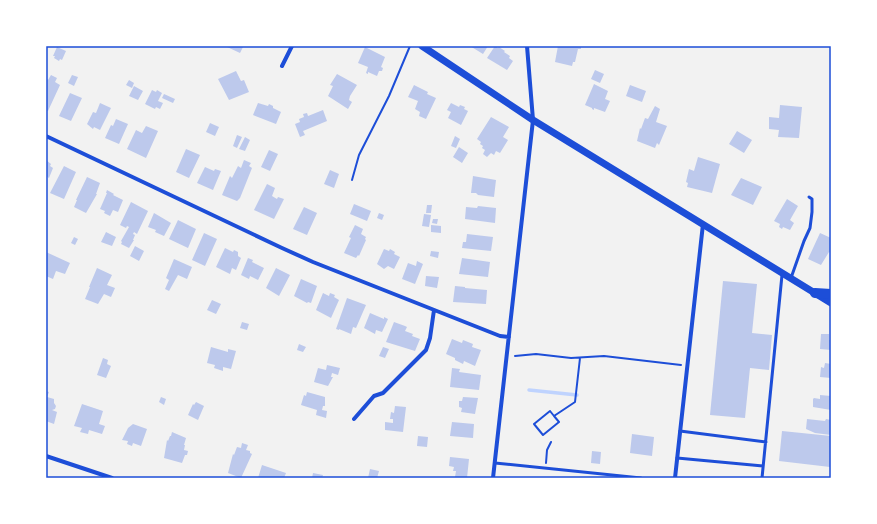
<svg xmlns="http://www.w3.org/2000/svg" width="877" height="524" viewBox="0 0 877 524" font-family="'PT Sans',sans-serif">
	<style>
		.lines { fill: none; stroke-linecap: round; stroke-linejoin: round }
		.stream { stroke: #bfd3fe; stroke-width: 3.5 }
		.building { fill: #bdc9ec }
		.path { stroke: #1d4ed8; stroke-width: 2 }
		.service { stroke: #1d4ed8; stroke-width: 3 }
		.minor { stroke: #1d4ed8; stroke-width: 4 }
		.tertiary { stroke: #1d4ed8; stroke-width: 7 }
		.primary { stroke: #1d4ed8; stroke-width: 10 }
		.neatline { fill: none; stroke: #1d4ed8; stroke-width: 1.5 }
	</style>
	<rect width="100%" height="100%" fill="#f2f2f2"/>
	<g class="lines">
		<path class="stream" d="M 529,390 L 577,395"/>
	</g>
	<path class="building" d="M 225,46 L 242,46 L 243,47 L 240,53 Z
		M 470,46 L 488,46 L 483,54 Z
		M 495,46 L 498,48 L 499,47 L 505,51 L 504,52 L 510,56 L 509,58 L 513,61 L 507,70 L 487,58 Z
		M 558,46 L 581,46 L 581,49 L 578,49 L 575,62 L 573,62 L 572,66 L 555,62 Z
		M 57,47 L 66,51 L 62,60 L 60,59 L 59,61 L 54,58 L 55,56 L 53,56 Z
		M 365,47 L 385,57 L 381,67 L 383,68 L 382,71 L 379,71 L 377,76 L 368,72 L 368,74 L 366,73 L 368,67 L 358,63 Z
		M 595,70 L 604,74 L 600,83 L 591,79 Z
		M 236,71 L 241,81 L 244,80 L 249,92 L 229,100 L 218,79 Z
		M 337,74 L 357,85 L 350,96 L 349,100 L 352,102 L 348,109 L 328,96 L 333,86 L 330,85 Z
		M 51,75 L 57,78 L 55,82 L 60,85 L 48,111 L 46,110 L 46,81 L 47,79 L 48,80 Z
		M 72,75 L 78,77 L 74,86 L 68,83 Z
		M 129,80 L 134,83 L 132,88 L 126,85 Z
		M 594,84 L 608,91 L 605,99 L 610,101 L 605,112 L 594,108 L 594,110 L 592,109 L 592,108 L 585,105 Z
		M 414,85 L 428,92 L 427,94 L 436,98 L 426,119 L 419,116 L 420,112 L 415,109 L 418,101 L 408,97 Z
		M 630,85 L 646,91 L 642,102 L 626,96 Z
		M 134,86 L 143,91 L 138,100 L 129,96 Z
		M 152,90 L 156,92 L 157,90 L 162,93 L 158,101 L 163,103 L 160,109 L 156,107 L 155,109 L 145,104 Z
		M 70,93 L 82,98 L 71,121 L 59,116 Z
		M 164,94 L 175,99 L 173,103 L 162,98 Z
		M 100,103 L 111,108 L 100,130 L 94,127 L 93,129 L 87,124 L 93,112 L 96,113 Z
		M 258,103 L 268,106 L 269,104 L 273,106 L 273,108 L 281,112 L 276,124 L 253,115 Z
		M 451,103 L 459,107 L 460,105 L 465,107 L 464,109 L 468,111 L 461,125 L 448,118 L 451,112 L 447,110 Z
		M 780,105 L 802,107 L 799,138 L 778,137 L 779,130 L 769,129 L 769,117 L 779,118 Z
		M 655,106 L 660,109 L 656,122 L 667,126 L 659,145 L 657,143 L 655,148 L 637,141 L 640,128 L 641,129 L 645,118 L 648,119 Z
		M 323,110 L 327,121 L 303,131 L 305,135 L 300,137 L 295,124 L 300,122 L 299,119 L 304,117 L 303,114 L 307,113 L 308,116 Z
		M 491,117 L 509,127 L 503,137 L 508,140 L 500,153 L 496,151 L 494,155 L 491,153 L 487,157 L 483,154 L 485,150 L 482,148 L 483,146 L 480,144 L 481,142 L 477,139 Z
		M 116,119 L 128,124 L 119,144 L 105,138 L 111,125 L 113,126 Z
		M 210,123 L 219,127 L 215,136 L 206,132 Z
		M 146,126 L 158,131 L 146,158 L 127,149 L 136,130 L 142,133 Z
		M 737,131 L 752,140 L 744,153 L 729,144 Z
		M 237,135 L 242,137 L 237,148 L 233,146 Z
		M 455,136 L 460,139 L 456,148 L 451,146 Z
		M 245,137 L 250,140 L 245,151 L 239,149 Z
		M 459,147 L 468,153 L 462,163 L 453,157 Z
		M 186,149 L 200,155 L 189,178 L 176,172 Z
		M 269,150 L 278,154 L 270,171 L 261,167 Z
		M 698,157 L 720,164 L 712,193 L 687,187 L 688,183 L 686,182 L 689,169 L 694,171 Z
		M 46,160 L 51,164 L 50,166 L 53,168 L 49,178 L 46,176 Z
		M 244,160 L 251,163 L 249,166 L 252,168 L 240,198 L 237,201 L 222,195 L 230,176 L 232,178 L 238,166 L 241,168 Z
		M 64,166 L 76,172 L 64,199 L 50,193 Z
		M 205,167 L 214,171 L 215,169 L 221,171 L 213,190 L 197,183 Z
		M 330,170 L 339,174 L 334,188 L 324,184 Z
		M 473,176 L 496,180 L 494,197 L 478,195 L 476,193 L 471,193 Z
		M 87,177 L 100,183 L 96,194 L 97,194 L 86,213 L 74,207 L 77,200 L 76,200 Z
		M 741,178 L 762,187 L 753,205 L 731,195 Z
		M 267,184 L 275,188 L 272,196 L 277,199 L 278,197 L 284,199 L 274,219 L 254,210 Z
		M 107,190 L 114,194 L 113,195 L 123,200 L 118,212 L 113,210 L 110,216 L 104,213 L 105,211 L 100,209 L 107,193 L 106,193 Z
		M 787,199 L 798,206 L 790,220 L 794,223 L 790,230 L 783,227 L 782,229 L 779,227 L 780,224 L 774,221 Z
		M 131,202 L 148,211 L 137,234 L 134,232 L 133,234 L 135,235 L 133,240 L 134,240 L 129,248 L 121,244 L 122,242 L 121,241 L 129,227 L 127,226 L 126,228 L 120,225 Z
		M 354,204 L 371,211 L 367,221 L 350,214 Z
		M 427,205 L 432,205 L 431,213 L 426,213 Z
		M 478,206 L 496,208 L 495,223 L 465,219 L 466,207 L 477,208 Z
		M 304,207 L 317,213 L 307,235 L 293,229 Z
		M 154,213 L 171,223 L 164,236 L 155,232 L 156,230 L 148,227 Z
		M 379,213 L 384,215 L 382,220 L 377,218 Z
		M 424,214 L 431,215 L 429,227 L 422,226 Z
		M 433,219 L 438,219 L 437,224 L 432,223 Z
		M 178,220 L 196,229 L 188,248 L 169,239 Z
		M 355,225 L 363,229 L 361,234 L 366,237 L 365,239 L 366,240 L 359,256 L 358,255 L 356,258 L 344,253 L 351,238 L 349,237 Z
		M 431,225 L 441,226 L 441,233 L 431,232 Z
		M 106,232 L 116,237 L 112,246 L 101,242 Z
		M 204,233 L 217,239 L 205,266 L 192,260 Z
		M 820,233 L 831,238 L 831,253 L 829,252 L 821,265 L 808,259 Z
		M 467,234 L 493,237 L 491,251 L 462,248 L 463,242 L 466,242 Z
		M 74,237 L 78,239 L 75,245 L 71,243 Z
		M 135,246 L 144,251 L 139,261 L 130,256 Z
		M 225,248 L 233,252 L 234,250 L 238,252 L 238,256 L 241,258 L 236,270 L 232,268 L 230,274 L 216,267 Z
		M 384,249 L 389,251 L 390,249 L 395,252 L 394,254 L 400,257 L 394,269 L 388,266 L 384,269 L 377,264 Z
		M 431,251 L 439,252 L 438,258 L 430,256 Z
		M 46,252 L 70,263 L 65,274 L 56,271 L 53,279 L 46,276 Z
		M 248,258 L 253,260 L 252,262 L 264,268 L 258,280 L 250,276 L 249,279 L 241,275 Z
		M 462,258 L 490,262 L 488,277 L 459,274 Z
		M 174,259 L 192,267 L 187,279 L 178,275 L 169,291 L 165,289 L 169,280 L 166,278 Z
		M 417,261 L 423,264 L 415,284 L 402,279 L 408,263 L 416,266 Z
		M 97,268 L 112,275 L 107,285 L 115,288 L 111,297 L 104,294 L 98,304 L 85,299 L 90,287 L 89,287 Z
		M 276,268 L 290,275 L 279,296 L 266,288 Z
		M 426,276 L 439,277 L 437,288 L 425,286 Z
		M 301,279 L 317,286 L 311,303 L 308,302 L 307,303 L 294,296 Z
		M 723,281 L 757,284 L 752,333 L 772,335 L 769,370 L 750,368 L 745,418 L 710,415 Z
		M 455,286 L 465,287 L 465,288 L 487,290 L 486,304 L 453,302 Z
		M 323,293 L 329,296 L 330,293 L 335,295 L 334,297 L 339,300 L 331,318 L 316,310 Z
		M 347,298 L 366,305 L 356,328 L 353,327 L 351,334 L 339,329 L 339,330 L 336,329 Z
		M 212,300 L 221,304 L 216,314 L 207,310 Z
		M 370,313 L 384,319 L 384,317 L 388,319 L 382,332 L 376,330 L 375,334 L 364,328 Z
		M 242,322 L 249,324 L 247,330 L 240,328 Z
		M 394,322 L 405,326 L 407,327 L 405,331 L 413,334 L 412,336 L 420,339 L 415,351 L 386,342 Z
		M 821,334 L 829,334 L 829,340 L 831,340 L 831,350 L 820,349 Z
		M 452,339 L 462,343 L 463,340 L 473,344 L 472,347 L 481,350 L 475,366 L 464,361 L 463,364 L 455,360 L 455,358 L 446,354 Z
		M 299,344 L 306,347 L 303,352 L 297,350 Z
		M 211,347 L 228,352 L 228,349 L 236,351 L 231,369 L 223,367 L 223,371 L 214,368 L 215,365 L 207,363 Z
		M 383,347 L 389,349 L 385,358 L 379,356 Z
		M 103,358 L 108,360 L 107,364 L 111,366 L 106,378 L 97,375 Z
		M 825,363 L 831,364 L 831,378 L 820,377 L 821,367 L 824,368 Z
		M 327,365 L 340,368 L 338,375 L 332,373 L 331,377 L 333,377 L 328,386 L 314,382 L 318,368 L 326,370 Z
		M 452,368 L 460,369 L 459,372 L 481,375 L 479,390 L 450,387 Z
		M 46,391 L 49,392 L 47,397 L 54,399 L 54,403 L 56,406 L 55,409 L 52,410 L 57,412 L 54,424 L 46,421 Z
		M 307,392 L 325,397 L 325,406 L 323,406 L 322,410 L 327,411 L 326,418 L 316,415 L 317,410 L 301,405 L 304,395 L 306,396 Z
		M 820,395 L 831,396 L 831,410 L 813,407 L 813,399 L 814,398 L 820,399 Z
		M 161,397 L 166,399 L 164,405 L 159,402 Z
		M 463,397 L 478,398 L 475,414 L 461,412 L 462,408 L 459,407 L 459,401 L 462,401 Z
		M 196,402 L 204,406 L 198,420 L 188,415 L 193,404 L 194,405 Z
		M 82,404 L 103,411 L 99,424 L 105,426 L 102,434 L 89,430 L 88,434 L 80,432 L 82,428 L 74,426 Z
		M 395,406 L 406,407 L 403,432 L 385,430 L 385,422 L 393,423 L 393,419 L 390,419 L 391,412 L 394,413 Z
		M 807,419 L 825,421 L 826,419 L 831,420 L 831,435 L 815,433 L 806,429 Z
		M 452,422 L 474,424 L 473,438 L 450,436 Z
		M 133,424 L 147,429 L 141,446 L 133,443 L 132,446 L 127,444 L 128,441 L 122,440 L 128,428 Z
		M 782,431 L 831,436 L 830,467 L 779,461 Z
		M 172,432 L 186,438 L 184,445 L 185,445 L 184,450 L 188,451 L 187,455 L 185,455 L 182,463 L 164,458 L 167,440 L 168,441 L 170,436 L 171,436 Z
		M 632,434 L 654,437 L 652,456 L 630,453 Z
		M 418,436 L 428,437 L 427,447 L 417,446 Z
		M 242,443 L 248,445 L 246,450 L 250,451 L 250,453 L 252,454 L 241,478 L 228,473 L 233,454 L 234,455 L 237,447 L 241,448 Z
		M 592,451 L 601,452 L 600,464 L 591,463 Z
		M 450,457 L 469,459 L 467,478 L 455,477 L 456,471 L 453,471 L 454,467 L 449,466 Z
		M 262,465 L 286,473 L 284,478 L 258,478 Z
		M 370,469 L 379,471 L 377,478 L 368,478 Z
		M 313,473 L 323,475 L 322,478 L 312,478 Z"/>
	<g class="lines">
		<path class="path" d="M 352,180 L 359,155 L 389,96 L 410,46
			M 515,356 L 536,354 L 571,358 L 604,356 L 681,365
			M 554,416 L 559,422 L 543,435 L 534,424 L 550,411 L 554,416 L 575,402 L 580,358
			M 546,463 L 547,450 L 551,442"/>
		<path class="service" d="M 791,278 L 804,241 L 810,228 L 812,212 L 812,199 L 809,197
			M 680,431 L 766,442
			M 677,458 L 763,466
			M 495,463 L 641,478
			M 762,478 L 782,275"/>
		<path class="minor" d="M 282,66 L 292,46
			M 46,136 L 282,248 L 313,262 L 500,336 L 509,337
			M 354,419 L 374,396 L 383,393 L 426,350 L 430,338 L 434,310
			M 46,456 L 112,478
			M 493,478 L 533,120 L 527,46
			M 675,478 L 703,224"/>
		<path class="tertiary" d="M 422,46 L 533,120 L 831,303"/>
		<path class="primary" d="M 815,293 L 831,294"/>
	</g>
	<rect width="877" height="524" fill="none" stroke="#ffffff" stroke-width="94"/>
	<rect x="47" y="47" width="783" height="430" class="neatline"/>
</svg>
